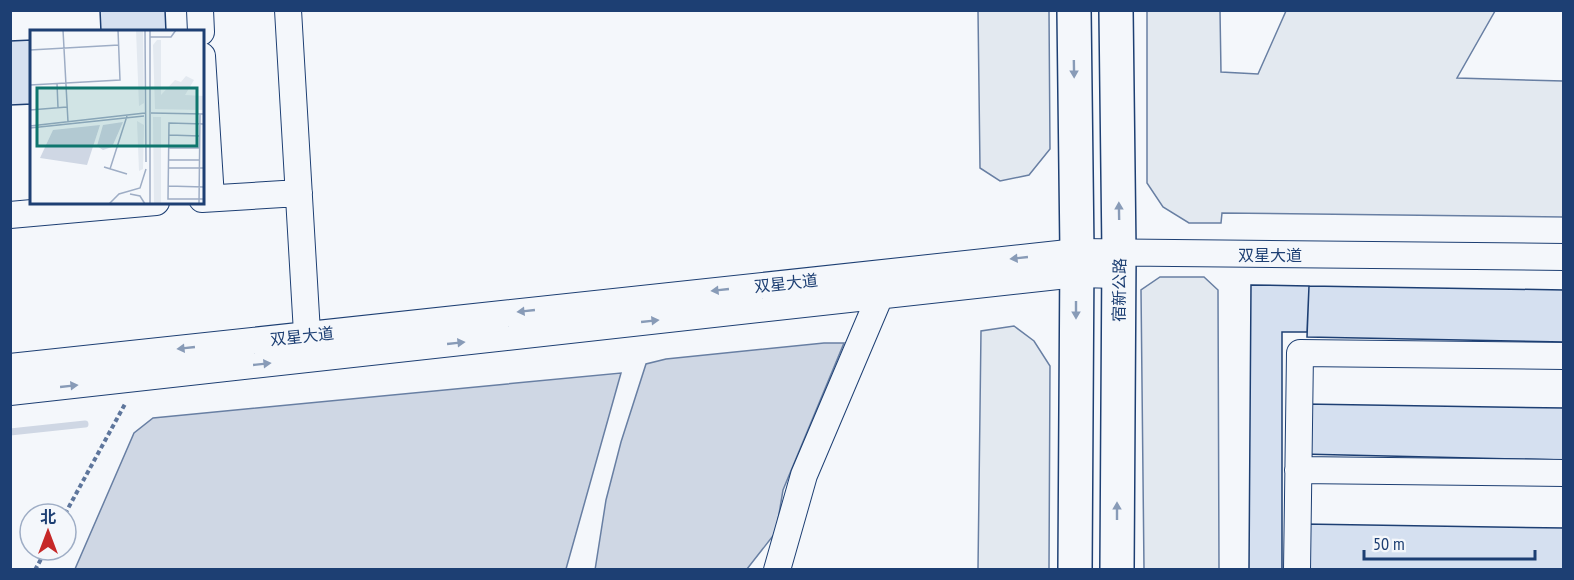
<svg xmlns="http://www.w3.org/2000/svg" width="1574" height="580" viewBox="0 0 1574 580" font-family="'PT Sans Narrow','Noto Sans SC',sans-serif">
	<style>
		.green { fill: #e3e9f0; stroke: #687fa3; stroke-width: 1.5 }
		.water { fill: #cfd7e4; stroke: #687fa3; stroke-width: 1.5 }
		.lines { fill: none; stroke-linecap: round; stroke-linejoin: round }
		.stream { stroke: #cfd7e4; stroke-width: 7 }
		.building { fill: #d5e0f0; stroke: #1d3f73; stroke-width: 1.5 }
		.minor-casing { stroke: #1d3f73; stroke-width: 28 }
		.highway-casing { stroke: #1d3f73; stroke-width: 36 }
		.path { stroke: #5e769c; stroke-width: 4; stroke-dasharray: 4.5 3; stroke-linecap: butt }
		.minor { stroke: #f4f7fb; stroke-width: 26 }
		.highway { stroke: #f4f7fb; stroke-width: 33 }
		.oneway { fill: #889bb7 }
		.labels { text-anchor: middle; stroke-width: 4.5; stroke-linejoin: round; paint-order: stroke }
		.street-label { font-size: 16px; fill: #1d3f73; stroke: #f4f7fb }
		.inset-road { fill: none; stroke: #9eadc5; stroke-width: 1.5 }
		.view { fill: #0f766e; fill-opacity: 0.15; stroke: #0f766e; stroke-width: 3 }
		.inset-edge { fill: none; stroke: #1d3f73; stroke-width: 3 }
	</style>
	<rect width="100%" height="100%" fill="#f4f7fb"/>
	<path class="green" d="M 978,11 L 1049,11 L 1050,149 L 1029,175 L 1000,181 L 980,168 Z
		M 1147,11 L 1220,11 L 1221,72 L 1258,74 L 1286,11 L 1495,11 L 1457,78 L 1563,81 L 1563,217 L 1222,213 L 1221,223 L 1189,223 L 1163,207 L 1147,183 Z
		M 1160,277 L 1204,277 L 1218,290 L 1219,569 L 1144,569 L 1141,290 Z
		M 1014,326 L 1034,341 L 1050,366 L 1049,569 L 978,569 L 981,331 Z"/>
	<path class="water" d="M 824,343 L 844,343 L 783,490 L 776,532 L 747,569 L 595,570 L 606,500 L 621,442 L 646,364 L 666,359 Z
		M 621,373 L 566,569 L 75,569 L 134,433 L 153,418 Z"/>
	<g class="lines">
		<path class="stream" d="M 10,432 L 85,424"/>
	</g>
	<path class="building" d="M 100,10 L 165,10 L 166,32 L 101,32 Z
		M 32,40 L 32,104 L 10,105 L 10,41 Z
		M 1251,285 L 1309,286 L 1307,332 L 1282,332 L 1282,570 L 1249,570 Z
		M 1309,286 L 1564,290 L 1564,342 L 1307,337 Z
		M 1304,404 L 1564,408 L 1564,460 L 1301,454 Z
		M 1303,524 L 1564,528 L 1564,570 L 1301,570 Z"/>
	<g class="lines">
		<defs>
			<path id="minor" d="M 200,10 L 201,32
				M 288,10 L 308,350
				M 202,56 L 211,198
				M 202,199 L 299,193
				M 10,215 L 156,202
				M 10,367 L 1077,252 L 1564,257
				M 10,392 L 1076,274 L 1119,275
				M 1298,470 L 1564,473
				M 777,570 L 804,475 L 885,284
				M 1297,570 L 1300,353 L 1564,356"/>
			<path id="highway" d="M 1074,10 L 1077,252 L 1075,570
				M 1116,10 L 1119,253 L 1117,570"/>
		</defs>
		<use href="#minor" class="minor-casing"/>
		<use href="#highway" class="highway-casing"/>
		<path class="path" d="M 65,514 L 125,404
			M 35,570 L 46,550"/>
		<use href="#minor" class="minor"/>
		<use href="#highway" class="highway"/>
	</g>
	<defs><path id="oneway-solid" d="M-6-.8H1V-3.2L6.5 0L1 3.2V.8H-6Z" transform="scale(1.5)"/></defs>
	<g class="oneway">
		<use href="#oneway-solid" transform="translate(1074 69) rotate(89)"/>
		<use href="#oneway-solid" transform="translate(1119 211) rotate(-91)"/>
		<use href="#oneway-solid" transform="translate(1019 258) rotate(174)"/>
		<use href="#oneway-solid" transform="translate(720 290) rotate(174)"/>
		<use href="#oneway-solid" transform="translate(1076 310) rotate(90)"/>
		<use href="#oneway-solid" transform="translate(526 311) rotate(174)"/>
		<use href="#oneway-solid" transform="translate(650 321) rotate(-6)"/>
		<use href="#oneway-solid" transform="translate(456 343) rotate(-6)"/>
		<use href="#oneway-solid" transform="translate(186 348) rotate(174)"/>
		<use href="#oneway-solid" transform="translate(262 364) rotate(-6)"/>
		<use href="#oneway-solid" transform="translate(69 386) rotate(-6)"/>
		<use href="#oneway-solid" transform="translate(1117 511) rotate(-90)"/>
	</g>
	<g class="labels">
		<g class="street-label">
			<text x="1270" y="261">双星大道</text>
			<text transform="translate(786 283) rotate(-6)" y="6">双星大道</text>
			<text transform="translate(1119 290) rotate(-89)" y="6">宿新公路</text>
			<text transform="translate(302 336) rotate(-6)" y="6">双星大道</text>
		</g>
	</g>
	<g transform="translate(30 30)">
		<rect width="174" height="174" fill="#f4f7fb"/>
		<path d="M 106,0 L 113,0 L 114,73 L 109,76 ZM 127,10 L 131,10 L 131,65 L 145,50 L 151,52 L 156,46 L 164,50 L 155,65 L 174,66 L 174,80 L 125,79 L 123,15 ZM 123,87 L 131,87 L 131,174 L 124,174 ZM 107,91 L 114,95 L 113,139 L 109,141 Z" fill="#e3e9f0"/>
		<path d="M 93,92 L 82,117 L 73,120 L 67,116 L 73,95 ZM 70,95 L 57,135 L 10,128 L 23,100 Z" fill="#cfd7e4"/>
		<path class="inset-road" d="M 33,0 L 38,92M 115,0 L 116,132M 120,0 L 120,174M 120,7 L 141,7 L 146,0M 0,20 L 89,15M 27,53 L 28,78M 0,55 L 90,50 L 88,0M 0,80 L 37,77M 121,83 L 174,84M 174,94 L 139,93 L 138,169 L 174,169M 0,96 L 115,83M 0,98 L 114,86M 139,105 L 170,106M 139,118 L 170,118M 139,130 L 170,130M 74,137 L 97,144M 138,138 L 174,138M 80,139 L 97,86M 138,156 L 174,157M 100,164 L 110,166 L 115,174M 79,174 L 89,164 L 110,158 L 116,139M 169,174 L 170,84"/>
		<path class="view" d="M 7,58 L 167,58 L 167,116 L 7,116 Z"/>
		<rect width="174" height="174" class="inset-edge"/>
	</g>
	<rect width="1574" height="580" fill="none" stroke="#1d3f73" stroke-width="24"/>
	<g transform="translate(48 532)"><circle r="28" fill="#f4f7fb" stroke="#9eadc5" stroke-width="1.5"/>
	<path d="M0-4.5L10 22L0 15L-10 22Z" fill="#c62828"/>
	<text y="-9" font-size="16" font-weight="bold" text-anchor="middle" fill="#1d3f73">北</text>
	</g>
	<path d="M1364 550v9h171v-9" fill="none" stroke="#1d3f73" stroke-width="3"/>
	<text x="1373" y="550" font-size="18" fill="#1d3f73" stroke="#f4f7fb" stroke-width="4.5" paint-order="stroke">50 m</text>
</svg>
